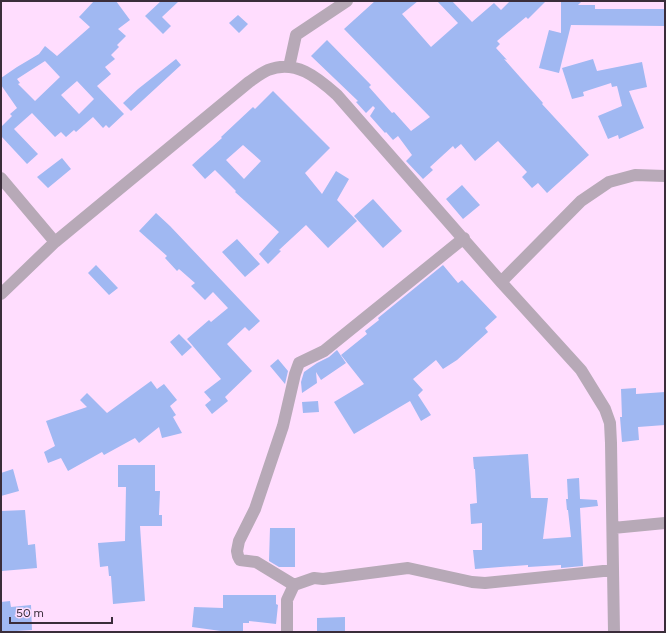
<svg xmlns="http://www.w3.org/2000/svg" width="666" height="633" viewBox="0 0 666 633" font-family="Figtree,sans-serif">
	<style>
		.building { fill: #a0b8f2; fill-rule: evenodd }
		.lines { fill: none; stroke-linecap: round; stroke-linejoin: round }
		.minor { stroke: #b7a9b7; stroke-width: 12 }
	</style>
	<rect width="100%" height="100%" fill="#ffddfe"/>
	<path class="building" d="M 94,1 L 116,1 L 130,20 L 118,29 L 126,36 L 117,45 L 119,47 L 111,55 L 115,59 L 105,67 L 111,74 L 97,86 L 124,114 L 109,128 L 106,125 L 103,128 L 93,117 L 76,132 L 74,130 L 66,137 L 61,132 L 55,137 L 32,113 L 14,129 L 38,154 L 27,164 L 1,136 L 1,127 L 12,116 L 10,114 L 17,108 L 1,85 L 1,78 L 17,67 L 39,54 L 45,46 L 57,56 L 90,27 L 79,17 ZM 45,61 L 60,77 L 35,101 L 18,84 L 20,83 L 17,79 ZM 77,81 L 94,99 L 79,114 L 61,95 Z
		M 161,1 L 179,1 L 162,17 L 171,26 L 163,34 L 145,16 Z
		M 375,1 L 418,1 L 402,14 L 431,47 L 458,23 L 437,1 L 452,1 L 472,22 L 494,3 L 501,10 L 510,1 L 546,1 L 528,19 L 526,17 L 497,41 L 500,44 L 496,48 L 507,60 L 504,59 L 543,103 L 542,104 L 589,155 L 547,193 L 538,183 L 532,188 L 522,177 L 527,172 L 498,141 L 475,161 L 461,144 L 455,149 L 453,146 L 430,167 L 433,170 L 423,179 L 406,161 L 412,155 L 398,136 L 393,140 L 386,132 L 385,133 L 370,116 L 375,108 L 373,106 L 366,113 L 356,102 L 358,101 L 311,56 L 327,40 L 371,85 L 369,87 L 392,113 L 394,112 L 411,131 L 430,117 L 344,29 Z
		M 561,1 L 582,1 L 578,5 L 595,5 L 595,9 L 665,9 L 665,26 L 571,25 L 559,73 L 539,68 L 549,30 L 561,33 Z
		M 238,15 L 248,24 L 239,33 L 229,23 Z
		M 176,59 L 181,65 L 131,111 L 123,103 L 138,89 Z
		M 593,59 L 597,71 L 642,62 L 647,87 L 629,91 L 644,128 L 619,139 L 618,135 L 608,139 L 598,116 L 622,106 L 617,86 L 612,87 L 611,83 L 583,92 L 584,96 L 572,99 L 562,68 Z
		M 273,91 L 330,148 L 305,173 L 322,194 L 336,171 L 349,179 L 337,200 L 357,221 L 328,248 L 306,225 L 279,250 L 281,251 L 268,264 L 259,254 L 279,232 L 235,192 L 236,191 L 215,170 L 205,179 L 192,165 L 222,138 L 221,137 L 253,107 L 255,109 ZM 243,145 L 261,161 L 244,179 L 226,160 Z
		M 62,158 L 71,169 L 48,188 L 37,177 Z
		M 462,185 L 480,205 L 463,219 L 446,199 Z
		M 373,199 L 402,231 L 383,248 L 354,216 Z
		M 156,213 L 170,226 L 260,321 L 249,331 L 245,327 L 227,344 L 252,371 L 225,397 L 228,401 L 212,414 L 205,405 L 211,400 L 204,392 L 221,379 L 187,339 L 209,320 L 211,322 L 228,308 L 213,292 L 205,300 L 191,286 L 195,283 L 179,269 L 177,271 L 165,258 L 167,256 L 139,231 Z
		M 237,239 L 260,264 L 245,277 L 222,252 Z
		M 96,265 L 118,288 L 109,295 L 88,273 Z
		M 443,265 L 458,283 L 462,280 L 497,317 L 485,328 L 488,332 L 457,360 L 443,369 L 436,360 L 413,379 L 423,390 L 418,395 L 431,415 L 421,421 L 410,401 L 354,434 L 334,402 L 364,384 L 341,355 L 367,334 L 365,331 L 379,320 L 378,318 Z
		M 179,334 L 192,347 L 182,356 L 170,342 Z
		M 337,350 L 346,363 L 321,380 L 316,372 L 317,383 L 302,393 L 301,382 L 304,372 L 317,363 L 329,357 Z
		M 278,359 L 288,371 L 285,384 L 270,366 Z
		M 151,381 L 157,389 L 164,384 L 177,400 L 170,406 L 176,415 L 173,417 L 182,433 L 162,438 L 159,427 L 139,443 L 135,438 L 104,455 L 102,452 L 68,471 L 61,458 L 48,463 L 44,452 L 55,446 L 46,421 L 87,407 L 80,400 L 87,393 L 107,413 Z
		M 636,388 L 636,394 L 665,392 L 665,425 L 638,427 L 639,440 L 622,442 L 620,417 L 622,417 L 621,389 Z
		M 318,401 L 319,412 L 303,413 L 302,402 Z
		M 528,454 L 531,498 L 548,498 L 543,539 L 571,537 L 568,510 L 567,510 L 566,499 L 568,499 L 567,479 L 579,478 L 580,499 L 597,500 L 598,506 L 580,508 L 583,566 L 561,568 L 561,565 L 528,567 L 528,565 L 475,569 L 473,550 L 482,550 L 482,523 L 471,524 L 470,504 L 477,503 L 475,469 L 474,469 L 473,457 Z
		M 118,465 L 155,465 L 155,491 L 160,491 L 159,515 L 162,515 L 162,526 L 140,526 L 145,601 L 113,604 L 111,576 L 109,576 L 108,566 L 100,567 L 98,543 L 125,541 L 126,487 L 118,487 Z
		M 13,469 L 19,491 L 1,496 L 1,473 Z
		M 25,510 L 28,545 L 35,544 L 37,568 L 2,571 L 1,511 Z
		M 270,528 L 295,528 L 295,567 L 279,567 L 269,561 Z
		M 223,595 L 276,595 L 276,604 L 278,605 L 276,624 L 249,621 L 249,623 L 243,623 L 243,632 L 221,632 L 221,631 L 192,627 L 194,607 L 223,608 Z
		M 10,601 L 11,607 L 31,605 L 32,630 L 1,632 L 1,602 Z
		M 345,617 L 345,632 L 317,632 L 317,618 Z"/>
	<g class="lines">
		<path class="minor" d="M 289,67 L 296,35 L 347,1
			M 1,178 L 55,242
			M 501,282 L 581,201 L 609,182 L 635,175 L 665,176
			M 1,294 L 55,242 L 249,82 C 255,78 261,73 268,70 C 295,59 317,77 337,95 L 501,282 L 581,370 L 605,409 L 610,423 L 611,443 L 614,632
			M 613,528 L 665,523
			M 294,585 L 256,562 L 240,560 L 238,556 L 237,551 L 239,541 L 255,509 L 283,426 L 295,374 L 299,363 L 324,351 L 464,238
			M 287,632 L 287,600 L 294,585 L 314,578 L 323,579 L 408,568 L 472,582 L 485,583 L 613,570"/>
	</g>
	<rect width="666" height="633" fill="none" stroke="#3a2d3a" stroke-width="4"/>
	<path d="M10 617v6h102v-6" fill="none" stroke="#3a2d3a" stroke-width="2"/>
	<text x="16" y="617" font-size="12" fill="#3a2d3a" stroke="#ffddfe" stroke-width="3" paint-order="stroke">50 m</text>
</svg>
